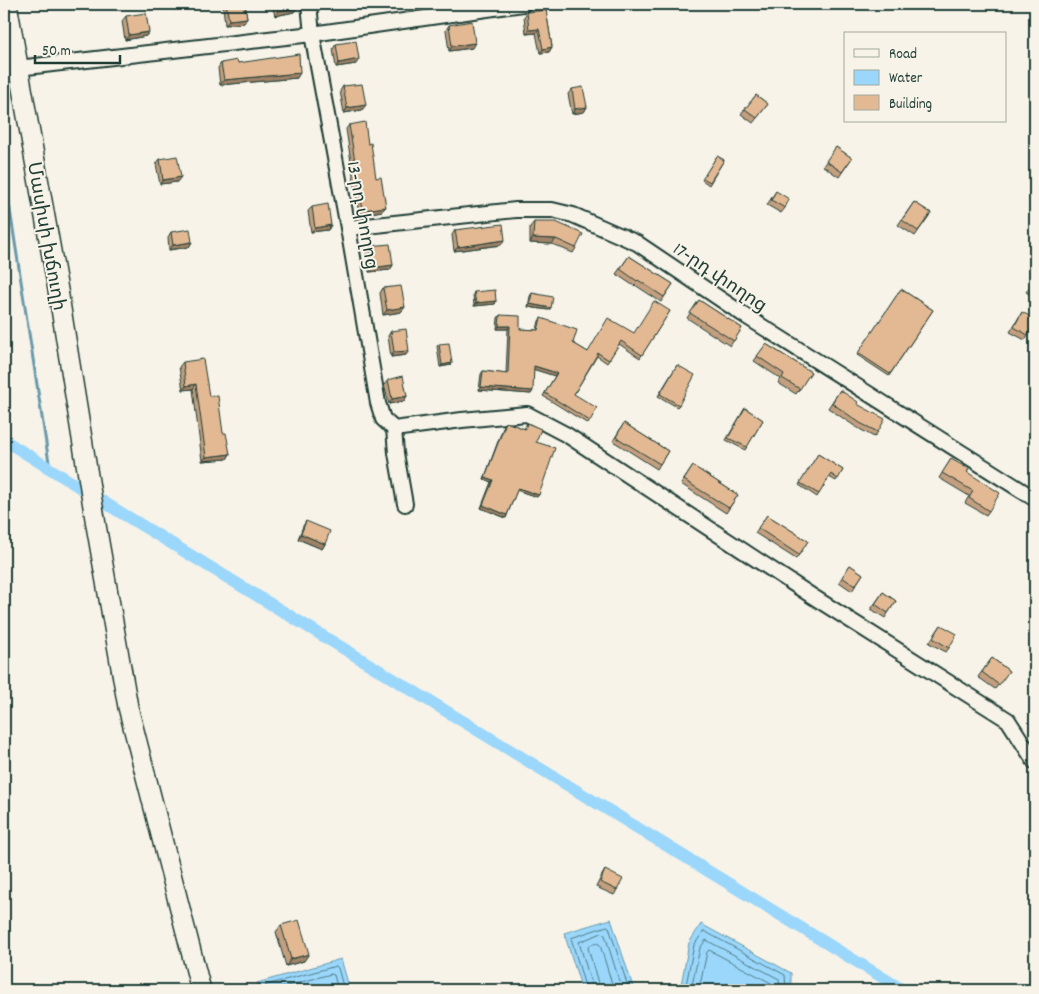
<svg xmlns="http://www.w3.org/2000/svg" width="1039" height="994" viewBox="0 0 1039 994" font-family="Dekko,'Noto Sans Armenian',sans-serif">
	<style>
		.water { fill: #9ad7fb; stroke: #6999ab }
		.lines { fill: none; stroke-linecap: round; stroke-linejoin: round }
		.shore { stroke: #507b84; stroke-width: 1 }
		.stream { stroke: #6999ab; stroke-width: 3 }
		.canal { stroke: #9ad7fb; stroke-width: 12 }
		.minor-casing { stroke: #1f3d34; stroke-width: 18 }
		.secondary-casing { stroke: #1f3d34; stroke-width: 22 }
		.minor { stroke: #f7f3e8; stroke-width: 14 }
		.secondary { stroke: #f7f3e8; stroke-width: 19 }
		.wall { fill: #c39f7f; stroke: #1f3d34 }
		.shaded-wall { fill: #9f8268; stroke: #1f3d34 }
		.building { fill: #e3b994; stroke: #1f3d34 }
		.labels { text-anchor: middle; stroke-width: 4; stroke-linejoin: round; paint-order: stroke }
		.street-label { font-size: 19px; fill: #1f3d34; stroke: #f7f3e8 }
	</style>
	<rect width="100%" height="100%" fill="#f7f3e8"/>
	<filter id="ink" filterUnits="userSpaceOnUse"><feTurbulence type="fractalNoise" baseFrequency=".02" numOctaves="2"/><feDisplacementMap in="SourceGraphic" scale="10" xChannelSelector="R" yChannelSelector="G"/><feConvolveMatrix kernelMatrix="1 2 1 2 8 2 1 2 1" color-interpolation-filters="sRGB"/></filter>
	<g filter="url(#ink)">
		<path class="water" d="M 611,919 L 634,990 L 582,990 L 564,933 Z
			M 701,924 L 791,973 L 791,989 L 680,990 L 689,943 Z
			M 341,959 L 350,990 L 259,990 L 257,983 Z"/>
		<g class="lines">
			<path class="shore" d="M 264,990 L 266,985 L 336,966 L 338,968 L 344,990
				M 272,990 L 331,974 L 334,975 L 338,990
				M 586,990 L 571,938 L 607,926 L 609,927 L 629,990
				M 593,990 L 579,942 L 602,933 L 605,935 L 622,990
				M 600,990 L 588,948 L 590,945 L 597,943 L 600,945 L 614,990
				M 685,990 L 694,945 L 704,931 L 785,975 L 786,990
				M 691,990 L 700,948 L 706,940 L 779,979 L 780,990
				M 699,990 L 707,952 L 709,950 L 771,983 L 772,990"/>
			<path class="stream" d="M 4,171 L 50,469"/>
			<path class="canal" d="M 4,440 L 92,495 L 903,990"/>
			<defs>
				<path id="minor" d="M 309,4 L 312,34 L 348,228 L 378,403 L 383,419 L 394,429
					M 18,68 L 312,34 L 523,4
					M 348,228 L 516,210 L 552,210 L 573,215 L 637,243 L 744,315 L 1035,499
					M 394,429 L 462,420 L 527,414 L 567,435 L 812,596 L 1008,720 L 1035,762
					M 394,429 L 396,453 L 405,504"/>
				<path id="secondary" d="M 7,4 L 58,290 L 96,525 L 128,707 L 201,990"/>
			</defs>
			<use href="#minor" class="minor-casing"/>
			<use href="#secondary" class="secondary-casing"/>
			<use href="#minor" class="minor"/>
			<use href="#secondary" class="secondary"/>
		</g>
		<path class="wall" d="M 225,4 L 245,4 L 247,18 L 244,23 L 225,25 L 223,7 Z
			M 272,4 L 297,4 L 294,12 L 275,16 Z
			M 546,10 L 552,47 L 549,52 L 540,53 L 536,33 L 526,34 L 524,17 L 527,12 Z
			M 126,16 L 149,32 L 146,36 L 125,40 L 122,21 Z
			M 449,25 L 472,48 L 449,51 L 446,30 Z
			M 336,44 L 356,64 L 336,67 L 333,49 Z
			M 221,63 L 238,63 L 297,78 L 220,85 L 218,68 Z
			M 343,86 L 362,110 L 344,113 L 340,91 Z
			M 572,89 L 587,107 L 584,112 L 572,114 L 568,94 Z
			M 756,95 L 768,104 L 753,123 L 741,114 Z
			M 349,125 L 368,144 L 382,211 L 359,215 L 346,129 Z
			M 836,147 L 852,158 L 839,177 L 823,166 Z
			M 717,156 L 724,160 L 709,185 L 702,180 Z
			M 160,159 L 177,182 L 160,184 L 156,164 Z
			M 776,191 L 785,208 L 781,213 L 767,205 Z
			M 914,202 L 931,213 L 915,236 L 898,225 Z
			M 312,207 L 331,225 L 328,230 L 311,232 L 308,211 Z
			M 534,222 L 576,248 L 573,253 L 552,244 L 530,243 L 530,227 Z
			M 455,230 L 501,245 L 454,251 L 452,235 Z
			M 171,232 L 192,242 L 189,247 L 169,250 L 168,237 Z
			M 370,246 L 393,265 L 390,270 L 369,272 L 366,251 Z
			M 629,256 L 673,284 L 661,302 L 635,285 L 634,286 L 616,274 Z
			M 1035,279 L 1035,298 L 1026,292 Z
			M 383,288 L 405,307 L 401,312 L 383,315 L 380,293 Z
			M 901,289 L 933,310 L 889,376 L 857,355 Z
			M 474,292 L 496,301 L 495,304 L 474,306 L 473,294 Z
			M 532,293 L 551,308 L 549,310 L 528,307 L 530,296 Z
			M 699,300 L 742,328 L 730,346 L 687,318 Z
			M 670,311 L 640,358 L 619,344 L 607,363 L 597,356 L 574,394 L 590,421 L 588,424 L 543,396 L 555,376 L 534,369 L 531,394 L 479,390 L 481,374 L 483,371 L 506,374 L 508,329 L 497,329 L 498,318 L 500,315 L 520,329 L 537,330 L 539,321 L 541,318 L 573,343 L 588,352 L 634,333 Z
			M 1022,312 L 1028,335 L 1025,340 L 1010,332 Z
			M 391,331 L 406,355 L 391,357 L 388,336 Z
			M 439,344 L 452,363 L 451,365 L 440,367 L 437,346 Z
			M 766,344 L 811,372 L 796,394 L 778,383 L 781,379 L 754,361 Z
			M 183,362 L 209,396 L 230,454 L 227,459 L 202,461 L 193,389 L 183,390 L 179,367 Z
			M 677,365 L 679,405 L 677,407 L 658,396 Z
			M 388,380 L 407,396 L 404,401 L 389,404 L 384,385 Z
			M 840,390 L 857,404 L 878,432 L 874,437 L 856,427 L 828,408 Z
			M 745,408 L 763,420 L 745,450 L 726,440 Z
			M 506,422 L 524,429 L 527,423 L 536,442 L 537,497 L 517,490 L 506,518 L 481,508 L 491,482 L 484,479 L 504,425 Z
			M 624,423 L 668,451 L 657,469 L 613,441 Z
			M 818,454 L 843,470 L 836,481 L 829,477 L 817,497 L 799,485 Z
			M 951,459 L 967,472 L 989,511 L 986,515 L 965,503 L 969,496 L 939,478 Z
			M 693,466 L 738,495 L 726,513 L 681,484 Z
			M 767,515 L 808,541 L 796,559 L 755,533 Z
			M 306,521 L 325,544 L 322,549 L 298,539 L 303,526 Z
			M 850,565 L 863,574 L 852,591 L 839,582 Z
			M 883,592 L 896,601 L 885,618 L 871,609 Z
			M 941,625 L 949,648 L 946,652 L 929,643 Z
			M 992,658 L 1009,671 L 995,689 L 978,677 Z
			M 605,870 L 617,890 L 614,895 L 596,887 L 602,875 Z
			M 281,925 L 304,961 L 286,966 L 276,932 Z"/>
		<path class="shaded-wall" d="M 298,7 L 294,12 L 275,16 L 278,11 Z
			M 247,18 L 244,23 L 225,25 L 229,20 Z
			M 539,29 L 536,33 L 526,34 L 529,30 Z
			M 149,32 L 146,36 L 125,40 L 129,35 Z
			M 475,43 L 472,48 L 449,51 L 452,46 Z
			M 552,47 L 549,52 L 540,53 L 543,49 Z
			M 359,59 L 356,64 L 336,67 L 339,63 Z
			M 300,73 L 297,78 L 220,85 L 224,80 Z
			M 366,105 L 362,110 L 344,113 L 347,108 Z
			M 587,107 L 584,112 L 572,114 L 575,109 Z
			M 181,177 L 177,182 L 160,184 L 163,180 Z
			M 386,207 L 382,211 L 359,215 L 363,210 Z
			M 331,225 L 328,230 L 311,232 L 315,228 Z
			M 533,238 L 556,239 L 552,244 L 530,243 Z
			M 505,240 L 501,245 L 454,251 L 458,247 Z
			M 192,242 L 189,247 L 169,250 L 173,245 Z
			M 393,265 L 390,270 L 369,272 L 372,268 Z
			M 496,301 L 495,304 L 474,306 L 476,303 Z
			M 530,304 L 551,308 L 549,310 L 528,307 Z
			M 405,307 L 401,312 L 383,315 L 387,310 Z
			M 499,326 L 510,326 L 508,329 L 497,329 Z
			M 409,351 L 406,355 L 391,357 L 394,352 Z
			M 452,363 L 451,365 L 440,367 L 442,365 Z
			M 534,366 L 557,373 L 555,376 L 532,369 Z
			M 196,384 L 193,389 L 183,390 L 186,386 Z
			M 481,387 L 533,391 L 531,394 L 479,390 Z
			M 407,396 L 404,401 L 389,404 L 392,399 Z
			M 230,454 L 227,459 L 202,461 L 206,457 Z
			M 485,477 L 493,480 L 491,482 L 484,479 Z
			M 518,488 L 539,495 L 537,497 L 516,490 Z
			M 483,505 L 507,515 L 506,518 L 481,508 Z
			M 301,534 L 325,544 L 322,549 L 298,539 Z
			M 309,954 L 304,961 L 286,966 L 291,959 Z"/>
		<path class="building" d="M 226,4 L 245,4 L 247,18 L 229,20 Z
			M 277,4 L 297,4 L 298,7 L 278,11 Z
			M 546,10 L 552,47 L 543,49 L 539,29 L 529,30 L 527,12 Z
			M 146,13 L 149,32 L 129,35 L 126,16 Z
			M 472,21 L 475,43 L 452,46 L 449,25 Z
			M 356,41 L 359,59 L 339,63 L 336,44 Z
			M 299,54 L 300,73 L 224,80 L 221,63 L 237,60 L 238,63 Z
			M 362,84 L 366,105 L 347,108 L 343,86 Z
			M 583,87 L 587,107 L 575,109 L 572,89 Z
			M 756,95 L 768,104 L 757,118 L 745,109 Z
			M 365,122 L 368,144 L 371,143 L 376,178 L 381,177 L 386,207 L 363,210 L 349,125 Z
			M 836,147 L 852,158 L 842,172 L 826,161 Z
			M 177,156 L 181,177 L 163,180 L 160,159 Z
			M 717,156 L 724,160 L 710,182 L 703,178 Z
			M 776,191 L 789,199 L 785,208 L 771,200 Z
			M 914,202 L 931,213 L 918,231 L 902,220 Z
			M 328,204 L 331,225 L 315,228 L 312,207 Z
			M 534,222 L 556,222 L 583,234 L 576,248 L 556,239 L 533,238 Z
			M 503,224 L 505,240 L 458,247 L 455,230 Z
			M 190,229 L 192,242 L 173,245 L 171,232 Z
			M 390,244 L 393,265 L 372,268 L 370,246 Z
			M 629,256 L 673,284 L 664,297 L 638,280 L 637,281 L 620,269 Z
			M 1035,279 L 1035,291 L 1030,287 Z
			M 401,286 L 405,307 L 387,310 L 383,288 Z
			M 901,289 L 933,310 L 890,374 L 858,353 Z
			M 495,290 L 496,301 L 476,303 L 474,292 Z
			M 532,293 L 553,297 L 551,308 L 530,304 Z
			M 699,300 L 742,328 L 734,341 L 690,313 Z
			M 654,301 L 670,311 L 642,355 L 621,341 L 609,360 L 598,353 L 574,394 L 597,408 L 590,421 L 545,393 L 557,373 L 534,366 L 533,391 L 481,387 L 483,371 L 508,374 L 510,326 L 499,326 L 500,315 L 520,316 L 520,329 L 538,330 L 541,318 L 577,330 L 573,343 L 588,352 L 608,318 L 634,333 Z
			M 1022,312 L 1035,319 L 1035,321 L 1028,335 L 1014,327 Z
			M 406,329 L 409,351 L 394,352 L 391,331 Z
			M 449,343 L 452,363 L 442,365 L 439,344 Z
			M 766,344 L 811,372 L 800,389 L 782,378 L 784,374 L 757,356 Z
			M 203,359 L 209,396 L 218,396 L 223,433 L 226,433 L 230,454 L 206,457 L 196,384 L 186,386 L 183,362 Z
			M 677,365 L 695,375 L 679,405 L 660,394 Z
			M 403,376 L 407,396 L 392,399 L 388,380 Z
			M 840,390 L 858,402 L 857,404 L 885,419 L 878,432 L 860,423 L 832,403 Z
			M 745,408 L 763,420 L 747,447 L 728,438 Z
			M 506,422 L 525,429 L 527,423 L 541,429 L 536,442 L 555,448 L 539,495 L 518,488 L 507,515 L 483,505 L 493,480 L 485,477 Z
			M 624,423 L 668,451 L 660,464 L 616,437 Z
			M 818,454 L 843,470 L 838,479 L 831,474 L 819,494 L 800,483 Z
			M 951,459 L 969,469 L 967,472 L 1000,493 L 989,511 L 969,498 L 973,491 L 942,473 Z
			M 693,466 L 738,495 L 729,508 L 684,480 Z
			M 767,515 L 808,541 L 799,555 L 758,528 Z
			M 306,521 L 330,531 L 325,544 L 301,534 Z
			M 850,565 L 863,574 L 855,586 L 842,577 Z
			M 883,592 L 896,601 L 888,613 L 875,604 Z
			M 941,625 L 957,634 L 949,648 L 933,638 Z
			M 992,658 L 1009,671 L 999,685 L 982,672 Z
			M 605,870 L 623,879 L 617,890 L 600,882 Z
			M 299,920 L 309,954 L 291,959 L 281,925 Z"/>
	</g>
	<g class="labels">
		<g class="street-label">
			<text transform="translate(364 215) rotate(80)" y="7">13-րդ փողոց</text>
			<text transform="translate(48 236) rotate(80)" y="7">Մասիսի խճուղի</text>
			<text transform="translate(721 276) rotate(34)" y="7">17-րդ փողոց</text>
		</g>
	</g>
	<rect width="1039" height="994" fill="none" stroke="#f7f3e8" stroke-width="20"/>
	<rect x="10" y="10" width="1019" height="974" fill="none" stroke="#1f3d34" stroke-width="2" filter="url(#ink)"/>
	<rect x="844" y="32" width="162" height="90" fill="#f7f3e8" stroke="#a1aaa0"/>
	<rect x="854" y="49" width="25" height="8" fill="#f7f3e8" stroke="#a1aaa0"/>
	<text x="889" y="58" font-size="15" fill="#1f3d34">Road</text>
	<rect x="854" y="70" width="25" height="15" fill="#9ad7fb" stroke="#a1aaa0"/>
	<text x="889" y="82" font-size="15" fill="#1f3d34">Water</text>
	<rect x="854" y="95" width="25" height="15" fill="#e3b994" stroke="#a1aaa0"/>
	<text x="889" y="108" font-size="15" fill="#1f3d34">Building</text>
	<path d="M35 55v8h85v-8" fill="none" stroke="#1f3d34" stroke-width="2.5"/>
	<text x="42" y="55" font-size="15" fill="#1f3d34" stroke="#f7f3e8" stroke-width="4" paint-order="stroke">50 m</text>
</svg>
